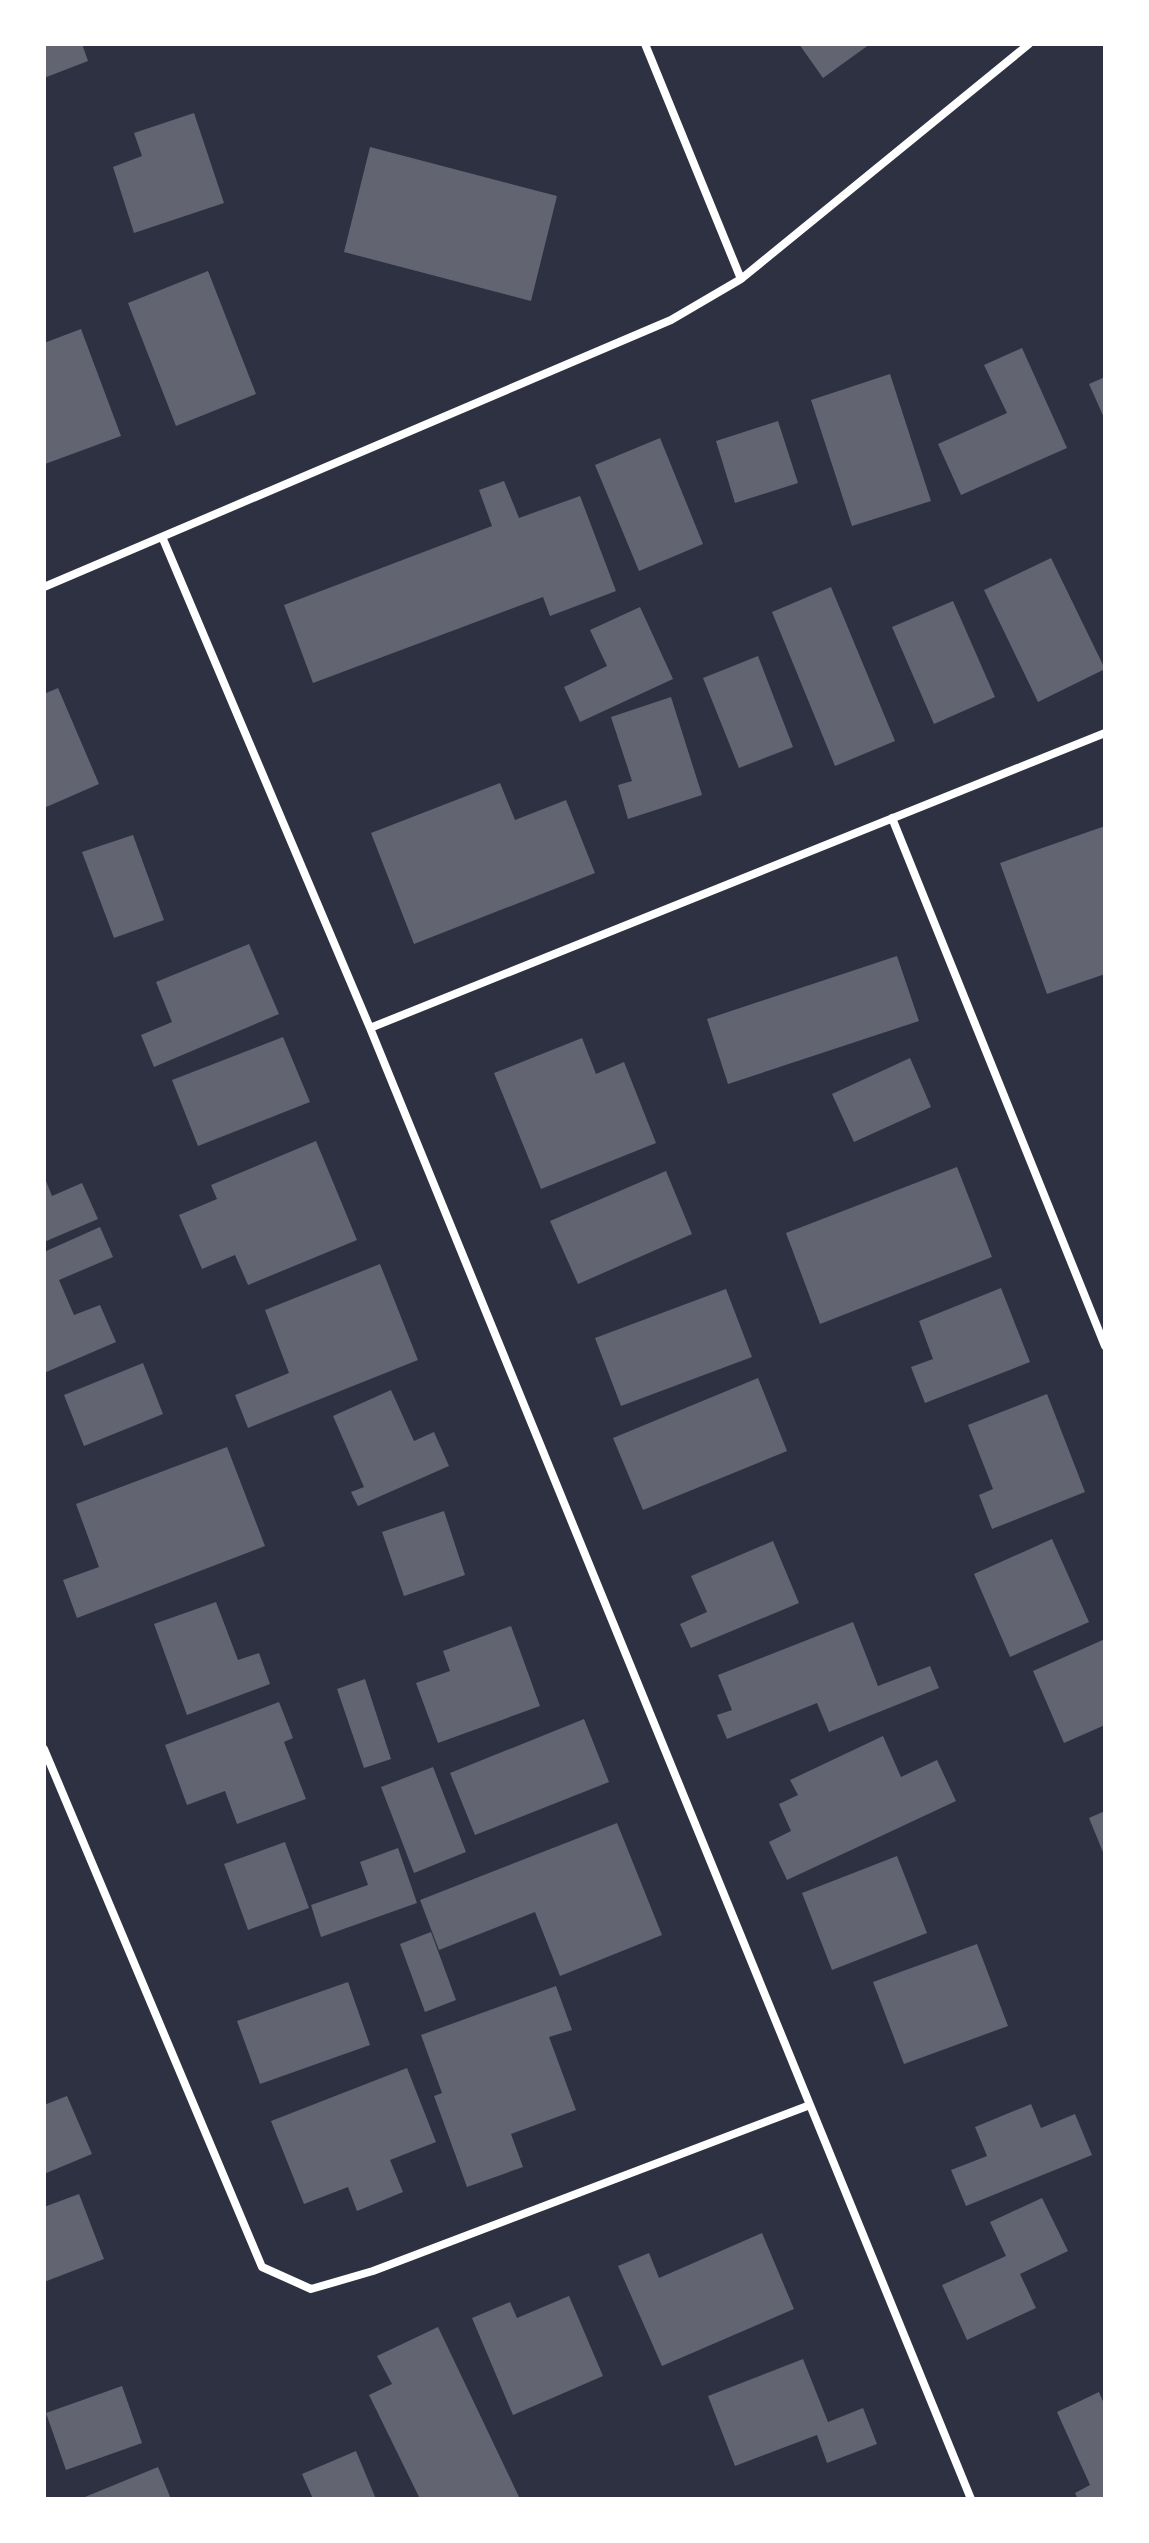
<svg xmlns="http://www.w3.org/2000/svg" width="1149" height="2543" viewBox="0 0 1149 2543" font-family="Montserrat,sans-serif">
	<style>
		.building { fill: #626471 }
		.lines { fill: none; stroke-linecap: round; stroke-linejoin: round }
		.minor { stroke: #fff; stroke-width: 8 }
	</style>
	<rect width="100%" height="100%" fill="#2d3142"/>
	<path class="building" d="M 44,44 L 82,44 L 88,61 L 44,78 Z
		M 799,44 L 870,44 L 823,78 Z
		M 194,113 L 224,203 L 134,233 L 113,167 L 142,156 L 134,133 Z
		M 370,147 L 557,196 L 531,301 L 344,252 Z
		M 208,271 L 256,394 L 176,426 L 128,303 Z
		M 81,329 L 121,436 L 45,464 L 44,343 Z
		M 1022,348 L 1067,448 L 961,495 L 938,444 L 1007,413 L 984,365 Z
		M 890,374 L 931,501 L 852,526 L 811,400 Z
		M 1105,377 L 1105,420 L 1089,384 Z
		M 778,421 L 798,483 L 735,503 L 716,441 Z
		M 660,438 L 703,544 L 639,571 L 595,465 Z
		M 504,481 L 519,518 L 580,496 L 616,591 L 550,616 L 543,597 L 313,683 L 284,605 L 492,526 L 479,490 Z
		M 1051,558 L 1105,669 L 1038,702 L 984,590 Z
		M 831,587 L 895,741 L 835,766 L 772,612 Z
		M 953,601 L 995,697 L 934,724 L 892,627 Z
		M 640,607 L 673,679 L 580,722 L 564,687 L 607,666 L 590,630 Z
		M 758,656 L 793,747 L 739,768 L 703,678 Z
		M 58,688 L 99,784 L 44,808 L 44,694 Z
		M 671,697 L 702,795 L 628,819 L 618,785 L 632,781 L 611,717 Z
		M 500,783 L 515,820 L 566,800 L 595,873 L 414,944 L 371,833 Z
		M 1105,826 L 1105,974 L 1047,994 L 1000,863 Z
		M 133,835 L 164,920 L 114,938 L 82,852 Z
		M 249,944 L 279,1014 L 154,1067 L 141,1035 L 172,1022 L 156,982 Z
		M 897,956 L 919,1021 L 728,1084 L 707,1019 Z
		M 283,1037 L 310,1102 L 198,1146 L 172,1080 Z
		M 582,1038 L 596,1074 L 624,1062 L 656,1143 L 541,1189 L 494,1073 Z
		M 910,1058 L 931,1107 L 854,1142 L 832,1094 Z
		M 316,1141 L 357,1240 L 248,1285 L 235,1255 L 202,1269 L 179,1215 L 217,1199 L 211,1185 Z
		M 957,1167 L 992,1257 L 820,1324 L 786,1233 Z
		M 666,1171 L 692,1234 L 578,1284 L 550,1221 Z
		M 44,1176 L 52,1196 L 82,1183 L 98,1219 L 44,1242 Z
		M 100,1227 L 113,1257 L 59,1280 L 74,1315 L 100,1305 L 116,1342 L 44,1373 L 44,1252 Z
		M 380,1264 L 418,1360 L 248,1428 L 235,1395 L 289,1373 L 265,1310 Z
		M 1001,1288 L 1030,1362 L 925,1403 L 911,1367 L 933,1359 L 919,1321 Z
		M 726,1289 L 752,1357 L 621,1406 L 595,1338 Z
		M 143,1363 L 163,1414 L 84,1446 L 64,1395 Z
		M 758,1378 L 787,1451 L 643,1510 L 613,1438 Z
		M 391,1390 L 414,1441 L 434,1432 L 449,1466 L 358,1506 L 351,1492 L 364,1487 L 333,1416 Z
		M 1047,1394 L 1085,1492 L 992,1529 L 979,1495 L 993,1489 L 968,1425 Z
		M 227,1447 L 265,1546 L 77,1618 L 63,1580 L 99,1567 L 76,1504 Z
		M 444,1511 L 465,1575 L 404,1596 L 382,1532 Z
		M 1052,1539 L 1089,1622 L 1010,1657 L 974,1574 Z
		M 773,1541 L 799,1603 L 691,1648 L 680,1624 L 707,1612 L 691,1576 Z
		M 216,1602 L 238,1660 L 259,1653 L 270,1684 L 187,1715 L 154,1624 Z
		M 853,1622 L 878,1686 L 930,1666 L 939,1688 L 829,1732 L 817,1703 L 727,1739 L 717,1715 L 732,1710 L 718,1675 Z
		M 511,1626 L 540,1706 L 438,1743 L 416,1683 L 450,1671 L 443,1651 Z
		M 1105,1639 L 1105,1725 L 1064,1743 L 1033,1671 Z
		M 365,1679 L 391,1759 L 364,1768 L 337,1689 Z
		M 279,1702 L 293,1738 L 284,1742 L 306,1799 L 237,1824 L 225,1791 L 187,1805 L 165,1745 Z
		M 584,1719 L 609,1782 L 475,1835 L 450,1773 Z
		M 883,1736 L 901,1777 L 937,1760 L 956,1801 L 787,1880 L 769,1842 L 791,1831 L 779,1804 L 798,1795 L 790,1780 Z
		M 433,1767 L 466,1852 L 414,1873 L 381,1787 Z
		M 1105,1811 L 1105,1857 L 1089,1818 Z
		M 617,1823 L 662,1935 L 560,1976 L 535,1912 L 439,1950 L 420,1900 Z
		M 285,1842 L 309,1908 L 248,1930 L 224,1864 Z
		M 398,1848 L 417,1903 L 321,1937 L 311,1905 L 368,1885 L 360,1862 Z
		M 897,1856 L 927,1933 L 832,1970 L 802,1893 Z
		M 431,1932 L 456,2000 L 425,2012 L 400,1944 Z
		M 977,1944 L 1008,2026 L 904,2064 L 873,1982 Z
		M 348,1982 L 370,2045 L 260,2084 L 237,2021 Z
		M 556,1986 L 572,2030 L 549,2037 L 576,2110 L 511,2134 L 523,2167 L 467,2187 L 434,2096 L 442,2093 L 421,2035 Z
		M 407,2068 L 436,2142 L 390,2160 L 403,2192 L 357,2211 L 348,2187 L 304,2204 L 271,2121 Z
		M 67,2096 L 92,2154 L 44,2174 L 44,2105 Z
		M 1031,2104 L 1041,2128 L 1075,2114 L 1092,2155 L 966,2206 L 951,2170 L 987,2156 L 975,2127 Z
		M 79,2194 L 104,2259 L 44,2282 L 44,2207 Z
		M 1042,2198 L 1068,2251 L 1020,2274 L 1036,2308 L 967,2340 L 942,2285 L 1006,2256 L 990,2222 Z
		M 762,2233 L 794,2309 L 662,2366 L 618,2266 L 649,2253 L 659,2278 Z
		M 569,2296 L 603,2376 L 513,2415 L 472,2318 L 510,2302 L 517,2318 Z
		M 438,2327 L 520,2499 L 420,2499 L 369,2395 L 392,2384 L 377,2356 Z
		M 803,2359 L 828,2422 L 863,2408 L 877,2444 L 827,2463 L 817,2435 L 735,2466 L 708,2396 Z
		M 122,2386 L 142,2443 L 66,2470 L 46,2413 Z
		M 1099,2392 L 1105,2406 L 1105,2499 L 1078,2499 L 1075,2493 L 1090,2485 L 1057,2412 Z
		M 356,2451 L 376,2499 L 313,2499 L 302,2474 Z
		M 158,2467 L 171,2499 L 80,2499 Z"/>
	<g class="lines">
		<path class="minor" d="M 645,44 L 741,279
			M 163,539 L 370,1028 L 971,2499
			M 44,587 L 671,320 L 741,279 L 1029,44
			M 892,818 L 1105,1346
			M 370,1028 L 1105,733
			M 44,1749 L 262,2267 L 311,2289 L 373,2271 L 810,2105"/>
	</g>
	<rect width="1149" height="2543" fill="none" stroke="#ffffff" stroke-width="92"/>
</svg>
